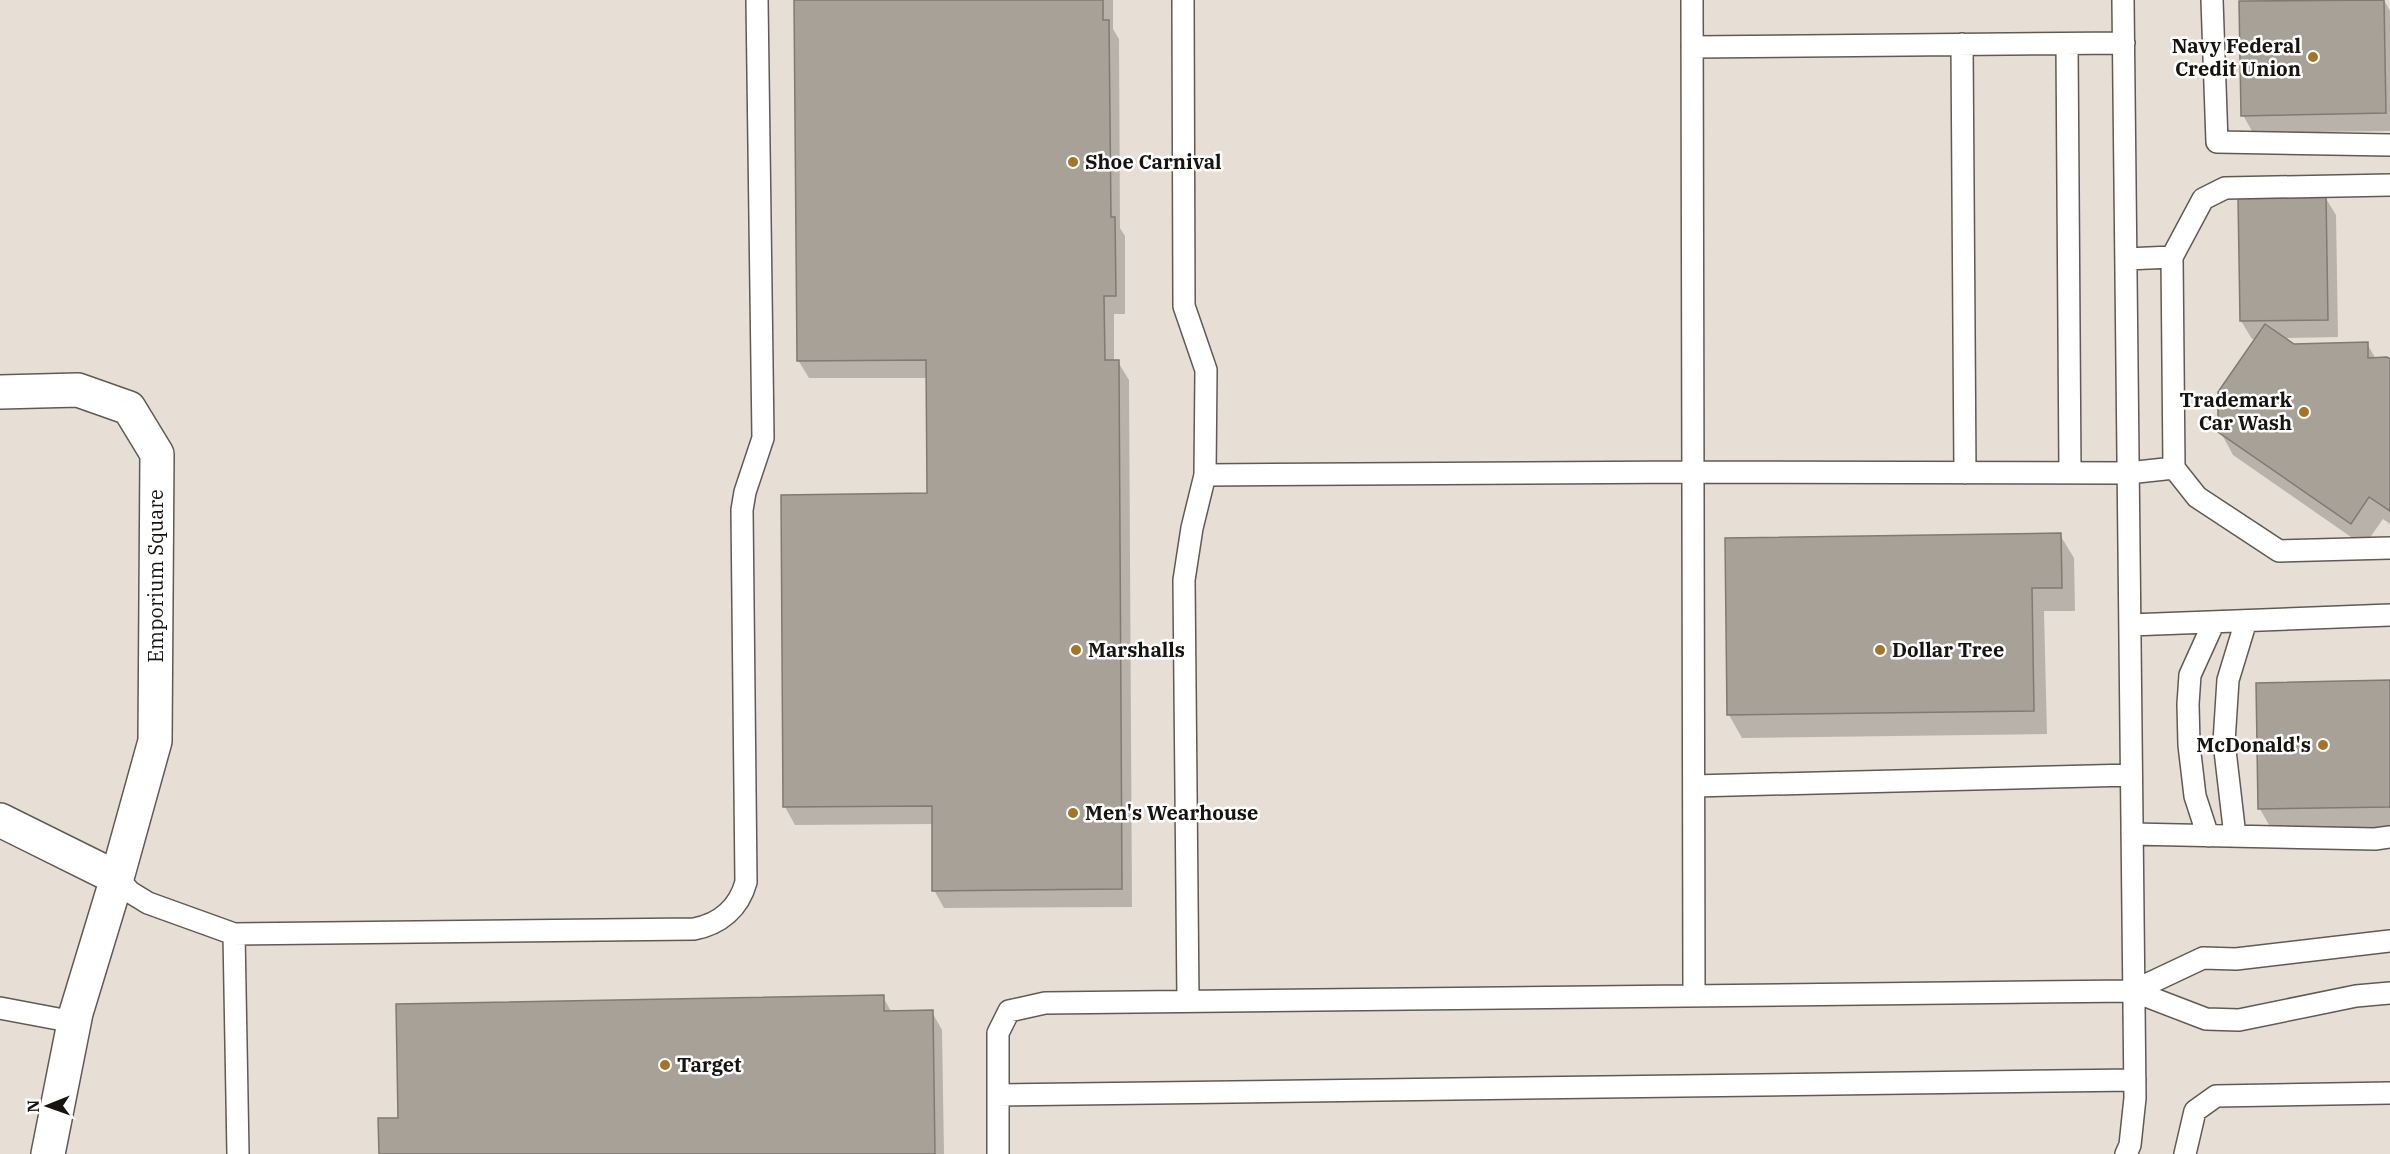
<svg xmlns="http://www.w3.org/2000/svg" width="2390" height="1154" viewBox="0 0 2390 1154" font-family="'IBM Plex Serif',serif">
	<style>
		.shadow { fill: #0003 }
		.building { fill: #a8a198; stroke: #807a71; stroke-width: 1.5 }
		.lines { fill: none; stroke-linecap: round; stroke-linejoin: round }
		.service-casing { stroke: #605a51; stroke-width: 24 }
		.minor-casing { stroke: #605a51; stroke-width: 36 }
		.service { stroke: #fff; stroke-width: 21 }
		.minor { stroke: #fff; stroke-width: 33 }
		.poi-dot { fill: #a47528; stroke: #fff; stroke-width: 2 }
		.labels { text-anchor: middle; stroke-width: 5; stroke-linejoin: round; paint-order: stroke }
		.poi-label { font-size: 20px; font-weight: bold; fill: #161310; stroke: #fff; text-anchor: start }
		.street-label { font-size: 20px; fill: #161310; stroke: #fff }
	</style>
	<rect width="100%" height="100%" fill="#e7dfd6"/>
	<path class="shadow" d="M 796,0 L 1113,0 L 1113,29 L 1119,39 L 1120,228 L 1125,236 L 1125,314 L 1114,314 L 1114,362 L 1118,362 L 1129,380 L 1132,907 L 944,908 L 934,890 L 934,824 L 795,825 L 785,807 L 928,495 L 927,378 L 809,378 L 798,360 Z
		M 2384,0 L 2390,11 L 2390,131 L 2253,133 L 2243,115 L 2241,2 Z
		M 2325,197 L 2336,215 L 2338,337 L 2284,338 L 2294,345 L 2367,344 L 2376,359 L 2390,361 L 2390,524 L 2383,519 L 2364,546 L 2233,455 L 2220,431 L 2256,339 L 2252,339 L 2241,321 Z
		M 2060,535 L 2074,558 L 2075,611 L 2044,611 L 2047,734 L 1742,738 L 1729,715 Z
		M 2390,682 L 2390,830 L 2273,832 L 2260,809 L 2257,684 Z
		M 883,997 L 892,1013 L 932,1012 L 942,1030 L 944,1154 L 380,1154 L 399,1119 Z"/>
	<path class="building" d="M 794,0 L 1103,0 L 1103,20 L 1109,20 L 1111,217 L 1115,217 L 1116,296 L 1104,296 L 1105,360 L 1119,360 L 1122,889 L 932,891 L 932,806 L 783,807 L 781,495 L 927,493 L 926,360 L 797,361 Z
		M 2384,0 L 2386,113 L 2241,116 L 2239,1 Z
		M 2326,195 L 2328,320 L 2240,321 L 2238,197 Z
		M 2265,324 L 2294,344 L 2368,342 L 2368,358 L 2387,357 L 2390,359 L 2390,511 L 2369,497 L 2351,524 L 2218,432 L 2218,392 Z
		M 2061,533 L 2062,588 L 2032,588 L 2034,711 L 1727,715 L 1725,538 Z
		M 2390,680 L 2390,807 L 2258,809 L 2256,683 Z
		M 884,995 L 884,1011 L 933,1010 L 935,1154 L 379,1154 L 378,1118 L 398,1118 L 396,1004 Z"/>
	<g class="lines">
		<defs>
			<path id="service" d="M 1183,0 L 1184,306 L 1206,370 L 1205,475 L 1192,528 L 1184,580 L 1188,1001
				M 1692,0 L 1694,995
				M 2123,0 L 2135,1098 L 2130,1145 L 2126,1154
				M 2212,0 L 2217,142 L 2390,145
				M 1962,44 L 1965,473
				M 2067,44 L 2070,473
				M 1692,47 L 2124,43
				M 2172,257 L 2203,199 L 2225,188 L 2390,185
				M 2174,468 L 2197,497 L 2279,551 L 2390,548
				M 1205,475 L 1693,472 L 2128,473 L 2174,468 L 2172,257 L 2126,259
				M 2130,625 L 2390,615
				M 1694,786 L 2131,775
				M 2132,834 L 2375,839 L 2390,837
				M 2208,836 L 2195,796 L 2189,745 L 2188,704 L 2190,675 L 2214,622
				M 2235,836 L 2224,742 L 2228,680 L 2246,621
				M 117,878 L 130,892 L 148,903 L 234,934 L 694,929 C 720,924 739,908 746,882 L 742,510 L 745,492 L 763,438 L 757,0
				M 234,934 L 238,1154
				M 2133,991 L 2203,958 L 2236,959 L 2390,941
				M 0,1008 L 74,1022
				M 998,1095 L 2135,1080
				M 998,1154 L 998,1033 L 1009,1011 L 1045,1003 L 2133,991 L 2206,1019 L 2239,1020 L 2356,996 L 2390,993
				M 2185,1154 L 2195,1111 L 2216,1096 L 2390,1093"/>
			<path id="minor" d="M 0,392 L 78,390 L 129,408 L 157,454 L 155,741 L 117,878 L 0,820
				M 48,1154 L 76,1013 L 117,878"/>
		</defs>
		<use href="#service" class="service-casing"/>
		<use href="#minor" class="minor-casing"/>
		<use href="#service" class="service"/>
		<use href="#minor" class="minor"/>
	</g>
	<g class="poi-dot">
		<circle cx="2313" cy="57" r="6"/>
		<circle cx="1073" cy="162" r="6"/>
		<circle cx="2304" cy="412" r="6"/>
		<circle cx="1076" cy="650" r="6"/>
		<circle cx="1880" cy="650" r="6"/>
		<circle cx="2323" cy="745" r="6"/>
		<circle cx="1073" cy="813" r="6"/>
		<circle cx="665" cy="1065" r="6"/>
	</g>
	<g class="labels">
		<g class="poi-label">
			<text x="2301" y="53" text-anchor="end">Navy Federal<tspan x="2301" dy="23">Credit Union</tspan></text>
			<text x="1085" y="169">Shoe Carnival</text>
			<text x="2292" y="407" text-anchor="end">Trademark<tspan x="2292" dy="23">Car Wash</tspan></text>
			<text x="1088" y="657">Marshalls</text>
			<text x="1892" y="657">Dollar Tree</text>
			<text x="2311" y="752" text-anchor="end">McDonald's</text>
			<text x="1085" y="820">Men's Wearhouse</text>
			<text x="677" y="1072">Target</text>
		</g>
		<g class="street-label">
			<text transform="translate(156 576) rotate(-90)" y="7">Emporium Square</text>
		</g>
	</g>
	<g transform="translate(48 1106) rotate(269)" stroke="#ffffff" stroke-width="4.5" paint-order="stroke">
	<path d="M0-4.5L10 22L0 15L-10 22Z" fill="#161310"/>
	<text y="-9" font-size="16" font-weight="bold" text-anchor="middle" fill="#161310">N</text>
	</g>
</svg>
